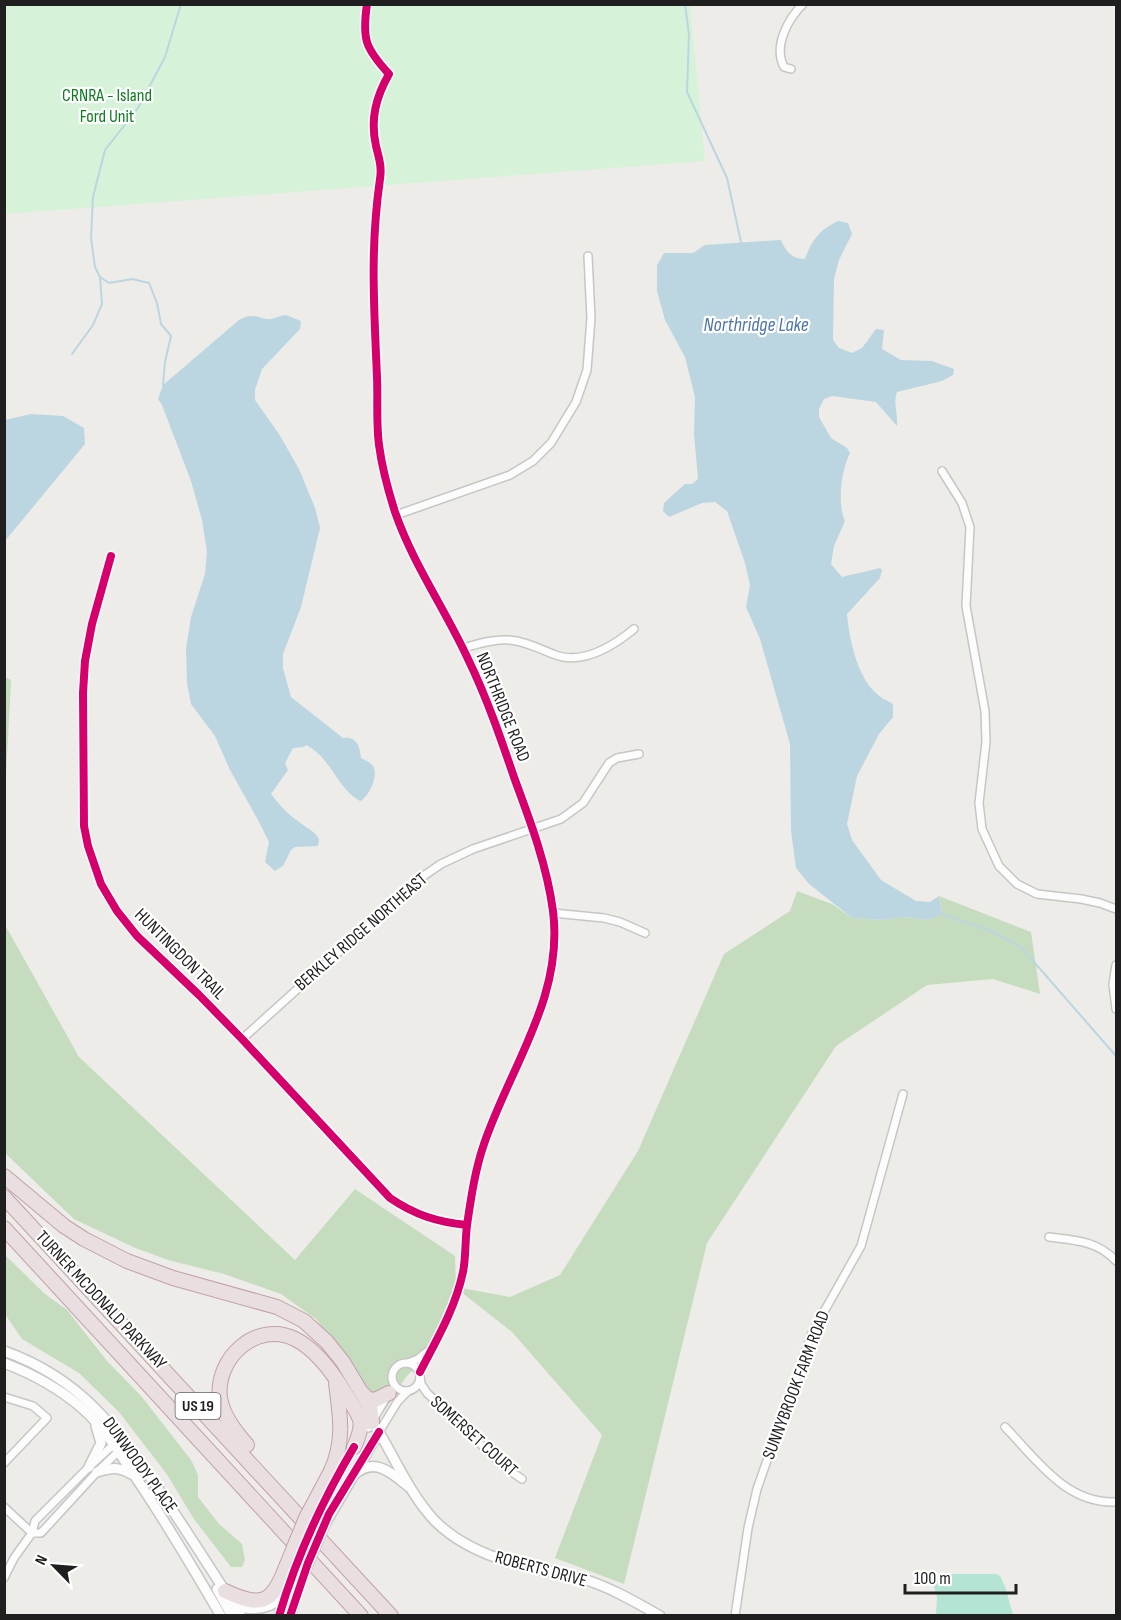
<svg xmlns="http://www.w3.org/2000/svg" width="1121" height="1620" font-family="'Sofia Sans Condensed',sans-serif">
  <rect width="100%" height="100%" fill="#edece8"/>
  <g fill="#c5dcbe">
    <polygon points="5,677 11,680 5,796 4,677"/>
    <polygon points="797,891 832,904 852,918 881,920 906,917 928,920 942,914 939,896 1031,932 1040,994 993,979 927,985 836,1046 707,1243 624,1584 555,1558 602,1435 512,1332 456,1288 434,1341 424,1358 406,1377 385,1410 316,1319 281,1294 224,1274 168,1260 133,1247 74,1219 5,1153 4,923 79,1057 295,1260 355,1189 455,1256 456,1287 510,1297 560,1275 638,1151 724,954 790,911"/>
    <polygon points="5,1255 45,1294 67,1310 107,1361 142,1397 191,1460 198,1475 198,1497 219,1524 242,1544 245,1560 242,1567 231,1567 194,1519 166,1473 119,1412 79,1373 22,1339 5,1314"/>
  </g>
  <polygon fill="#d6f3d9" points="5,5 690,5 705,161 5,214"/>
  <polygon fill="#b3e4d4" points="949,1574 996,1574 1000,1576 1005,1586 1013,1615 936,1615 937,1597 933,1583 937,1578"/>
  <g fill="#bbd6e0">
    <path d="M 838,221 L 848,223 L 852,234 L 839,260 L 834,279 L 833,340 L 839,348 L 852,353 L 862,348 L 876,329 L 884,330 L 882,349 L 901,360 L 932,361 L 954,369 L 953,375 L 942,381 L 897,392 C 893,404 898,414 897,426 L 876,402 L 832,396 L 824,399 L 819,409 L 819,417 L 831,438 L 847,448 L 850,453 C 841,471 837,503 845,521 L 834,546 L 831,564 L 842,577 L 880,568 L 882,570 L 880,578 L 847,614 C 849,638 857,677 877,694 C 881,698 888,701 893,704 L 893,717 L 879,734 L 857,776 L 847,824 L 852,840 L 881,880 L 916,901 L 930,902 L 939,896 L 942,914 L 928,920 L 906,917 L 881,920 L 852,918 L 809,884 L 796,868 L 791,831 L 790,744 L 760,639 L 746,607 L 750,585 L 745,563 L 727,511 L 715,502 L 702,503 L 669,517 L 663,511 L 664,503 L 685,484 L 692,484 L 698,479 L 694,434 L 695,397 L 685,357 L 665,320 L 657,291 L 657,265 L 664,253 L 693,253 L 705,245 L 781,240 C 786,252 792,259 805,259 C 812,240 819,230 838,221 Z"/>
    <path d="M 286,315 L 301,321 L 300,329 L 262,369 L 255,390 L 255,400 L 279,434 L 299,469 L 315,508 L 320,528 L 301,607 L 283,654 L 283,668 L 291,697 L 343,738 C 357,736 360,747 361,758 C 365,760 371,763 373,766 C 379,775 369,797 360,801 C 337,789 331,757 306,745 L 304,747 L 293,748 L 285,763 L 288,770 L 271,794 C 279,804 287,814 298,821 C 306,828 314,830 319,839 L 318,846 L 295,847 L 291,850 L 283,866 L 275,871 L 265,862 L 269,842 L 259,822 L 230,770 L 215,736 L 191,704 L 187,683 L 186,649 L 191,617 L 205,574 L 207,552 L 202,520 L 191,481 L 162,405 L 158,399 L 163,385 L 239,320 C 256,311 258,320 271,319 C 276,318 281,315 286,315 Z"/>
    <polygon points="31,414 63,416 84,428 85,444 5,541 5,420"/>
  </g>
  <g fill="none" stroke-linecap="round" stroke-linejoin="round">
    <g stroke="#bbd6e0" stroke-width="2">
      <polyline points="685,4 689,35 687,92 727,178 741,242"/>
      <polyline points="72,354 93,325 102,304 100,277"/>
      <polyline points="163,385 165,362 171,336 161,324 157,303 149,283 132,279 109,283 100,277 95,267 91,238 93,197 105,150 138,108 165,57 181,4"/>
      <polyline points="942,914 991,931 1021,947 1116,1056"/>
    </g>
    <g stroke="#c6c6c4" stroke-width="10">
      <g id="minor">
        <path d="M 367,4 C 362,39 365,48 389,74 C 376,97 370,119 376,146 C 379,158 382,167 380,179 C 370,248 374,307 377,377 C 378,399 376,423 379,445 C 382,468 388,490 395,512 C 413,564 445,609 468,659 C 487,698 501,739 515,780 C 531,823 547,866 553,911 C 564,997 510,1067 484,1144 C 475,1170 471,1198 467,1225 C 465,1241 466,1257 463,1272 C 455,1309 437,1339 420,1372"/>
        <path d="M 791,69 L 784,67 C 773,46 788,19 803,4"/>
        <polyline points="942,471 962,503 970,527 966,606 985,711 986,742 979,803 982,829 999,866 1017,884 1037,894 1081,899 1100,903 1116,909"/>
        <polyline points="396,515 510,475 533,461 551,443 576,402 587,370 591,318 588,256"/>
        <path d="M 111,556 L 92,624 L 85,661 L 83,693 L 84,826 L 88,846 L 101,884 L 117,911 L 137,936 L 199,995 L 242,1039 L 390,1198 C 415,1215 437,1222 467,1225"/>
        <path d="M 463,648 C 478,644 493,639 509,640 C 524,641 538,648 553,654 C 581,666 612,647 634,629"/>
        <polyline points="553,913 604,918 620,922 645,933"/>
        <polyline points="1116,965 1113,984 1116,1009"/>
        <polyline points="242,1039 422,877 441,864 473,849 561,819 583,803 609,763 617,758 639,754"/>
        <path d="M 1049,1237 C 1075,1240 1098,1241 1116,1261"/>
        <polyline points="408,1363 418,1359 428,1351"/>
        <circle cx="406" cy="1377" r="14"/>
        <polyline points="420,1376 421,1384 427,1393 506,1468 522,1479"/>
        <polyline points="4,1397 33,1406 47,1418 4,1463"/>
        <polyline points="373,1420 387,1396"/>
        <path d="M 1005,1427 C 1037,1460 1066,1504 1116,1502"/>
        <polyline points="379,1432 398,1401 408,1391"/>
        <polyline points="4,1507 32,1533"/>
        <polyline points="32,1533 41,1533 97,1472 120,1450"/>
        <polyline points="4,1578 14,1558 32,1533 35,1521 89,1467 122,1437"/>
        <polyline points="735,1616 748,1528 757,1489 812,1333 861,1246 903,1094"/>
      </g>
    </g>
    <g stroke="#c6c6c4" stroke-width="12">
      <g id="tertiary">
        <path d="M 4,1351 C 82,1379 116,1428 161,1493 C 188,1533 214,1574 241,1616"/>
        <path d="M 4,1363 C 33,1374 60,1389 83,1409 C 104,1428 119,1452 134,1475 C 165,1520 193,1568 221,1616"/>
        <path d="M 368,1427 L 372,1422 L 379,1432 C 396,1461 412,1497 435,1521 C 460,1546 494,1559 528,1567 C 544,1571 561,1572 577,1577 C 606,1585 634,1601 660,1616"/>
        <polyline points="89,1467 101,1443 96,1426"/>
        <path d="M 97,1472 C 111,1468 118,1466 131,1474"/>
        <path d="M 354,1475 C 374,1456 392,1473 409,1487"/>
        <polyline points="336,1477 356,1443"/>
        <polyline points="325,1524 379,1432"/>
        <polyline points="217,1589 232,1616"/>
        <path d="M 233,1604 C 252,1613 269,1609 285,1596"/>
        <polyline points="279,1616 292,1574"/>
        <polyline points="290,1616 300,1583"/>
      </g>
    </g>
    <g stroke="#c2a0a7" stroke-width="16">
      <g id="motorway">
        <polyline points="4,1176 64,1226 84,1239 127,1261 173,1278 277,1307 304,1321 327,1342 343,1362 370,1407 372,1422 362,1422"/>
        <polyline points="4,1197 391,1616"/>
        <polyline points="4,1228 361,1616"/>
        <polyline points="362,1393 368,1399 375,1400 389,1393"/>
        <path d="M 247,1445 C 235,1431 223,1416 220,1398 C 215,1358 257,1320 295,1339 C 317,1350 333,1373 345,1393 C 359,1417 367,1419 354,1447"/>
        <path d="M 331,1471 C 345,1440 340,1416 336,1383"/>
        <path d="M 225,1591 C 261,1608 272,1604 286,1567"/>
      </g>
    </g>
    <use href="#minor" stroke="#fcfcfc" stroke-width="7"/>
    <use href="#tertiary" stroke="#fcfcfc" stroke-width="9"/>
    <use href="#motorway" stroke="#eadfe0" stroke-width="14"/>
    <g stroke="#c6c6c4" stroke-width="12" stroke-linecap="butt">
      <g id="tertiary-bridge">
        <polyline points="292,1574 312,1524 336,1477"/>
        <polyline points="300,1583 325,1524"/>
      </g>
    </g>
    <g stroke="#c2a0a7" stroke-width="16" stroke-linecap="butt">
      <polyline id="motorway-bridge" points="286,1567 306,1518 331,1471"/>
    </g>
    <use href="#tertiary-bridge" stroke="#fcfcfc" stroke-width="9"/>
    <use href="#motorway-bridge" stroke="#eadfe0" stroke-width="14"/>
    <g stroke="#fff" stroke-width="11">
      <g id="cycleway">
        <path d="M 367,4 C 362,39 365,48 389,74 C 376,97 370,119 376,146 C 379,158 382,167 380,179 C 370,248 374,307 377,377 C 378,399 376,423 379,445 C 382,468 388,490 395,512 C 413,564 445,609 468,659 C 487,698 501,739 515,780 C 531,823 547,866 553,911 C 564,997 510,1067 484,1144 C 475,1170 471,1198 467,1225 C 465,1241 466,1257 463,1272 C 455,1309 437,1339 420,1372"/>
        <path d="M 111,556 L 92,624 L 85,661 L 83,693 L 84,826 L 88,846 L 101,884 L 117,911 L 137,936 L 199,995 L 242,1039 L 390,1198 C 415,1215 437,1222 467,1225"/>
        <path d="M 279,1616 C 297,1555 322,1501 354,1447"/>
        <polyline points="290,1616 308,1563 329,1514 379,1432"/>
      </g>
    </g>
    <use href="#cycleway" stroke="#d6006c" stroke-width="8"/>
  </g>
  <g text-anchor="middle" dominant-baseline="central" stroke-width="4.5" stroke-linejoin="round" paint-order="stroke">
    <rect fill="#fff" stroke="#626262" stroke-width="1.5" x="175.5" y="1393" width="45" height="26" rx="4.5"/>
    <g font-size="16" font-weight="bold" fill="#1f1f1f">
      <text x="198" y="1406">US 19</text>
    </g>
    <g font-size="18" fill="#0d7d20" stroke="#fff">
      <text x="107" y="95">CRNRA - Island<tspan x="107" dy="21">Ford Unit</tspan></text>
    </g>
    <g font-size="18" fill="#1f1f1f" stroke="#fff">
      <text transform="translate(503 707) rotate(68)">NORTHRIDGE ROAD</text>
      <text transform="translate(361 932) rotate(-41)">BERKLEY RIDGE NORTHEAST</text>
      <text transform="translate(180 954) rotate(45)">HUNTINGDON TRAIL</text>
      <text transform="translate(101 1300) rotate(47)">TURNER MCDONALD PARKWAY</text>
      <text transform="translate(796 1385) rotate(-69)">SUNNYBROOK FARM ROAD</text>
      <text transform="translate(474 1436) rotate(42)">SOMERSET COURT</text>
      <text transform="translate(140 1465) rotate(54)">DUNWOODY PLACE</text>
      <text transform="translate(541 1569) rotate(15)">ROBERTS DRIVE</text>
    </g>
    <g font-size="20" font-style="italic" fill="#4c75ae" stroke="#fff">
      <text x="756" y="325">Northridge Lake</text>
    </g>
  </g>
  <rect width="1121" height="1620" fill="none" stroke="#1f1f1f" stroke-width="12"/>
  <g transform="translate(54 1566) rotate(295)" stroke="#ffffff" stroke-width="4.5" paint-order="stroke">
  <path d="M0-4.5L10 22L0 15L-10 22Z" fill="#1f1f1f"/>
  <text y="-9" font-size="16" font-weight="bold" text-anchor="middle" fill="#1f1f1f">N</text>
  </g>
  <path d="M905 1584v9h111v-9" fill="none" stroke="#1f1f1f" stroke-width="3"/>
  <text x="914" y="1584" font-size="18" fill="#1f1f1f" stroke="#ffffff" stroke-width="4.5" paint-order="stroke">100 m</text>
</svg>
